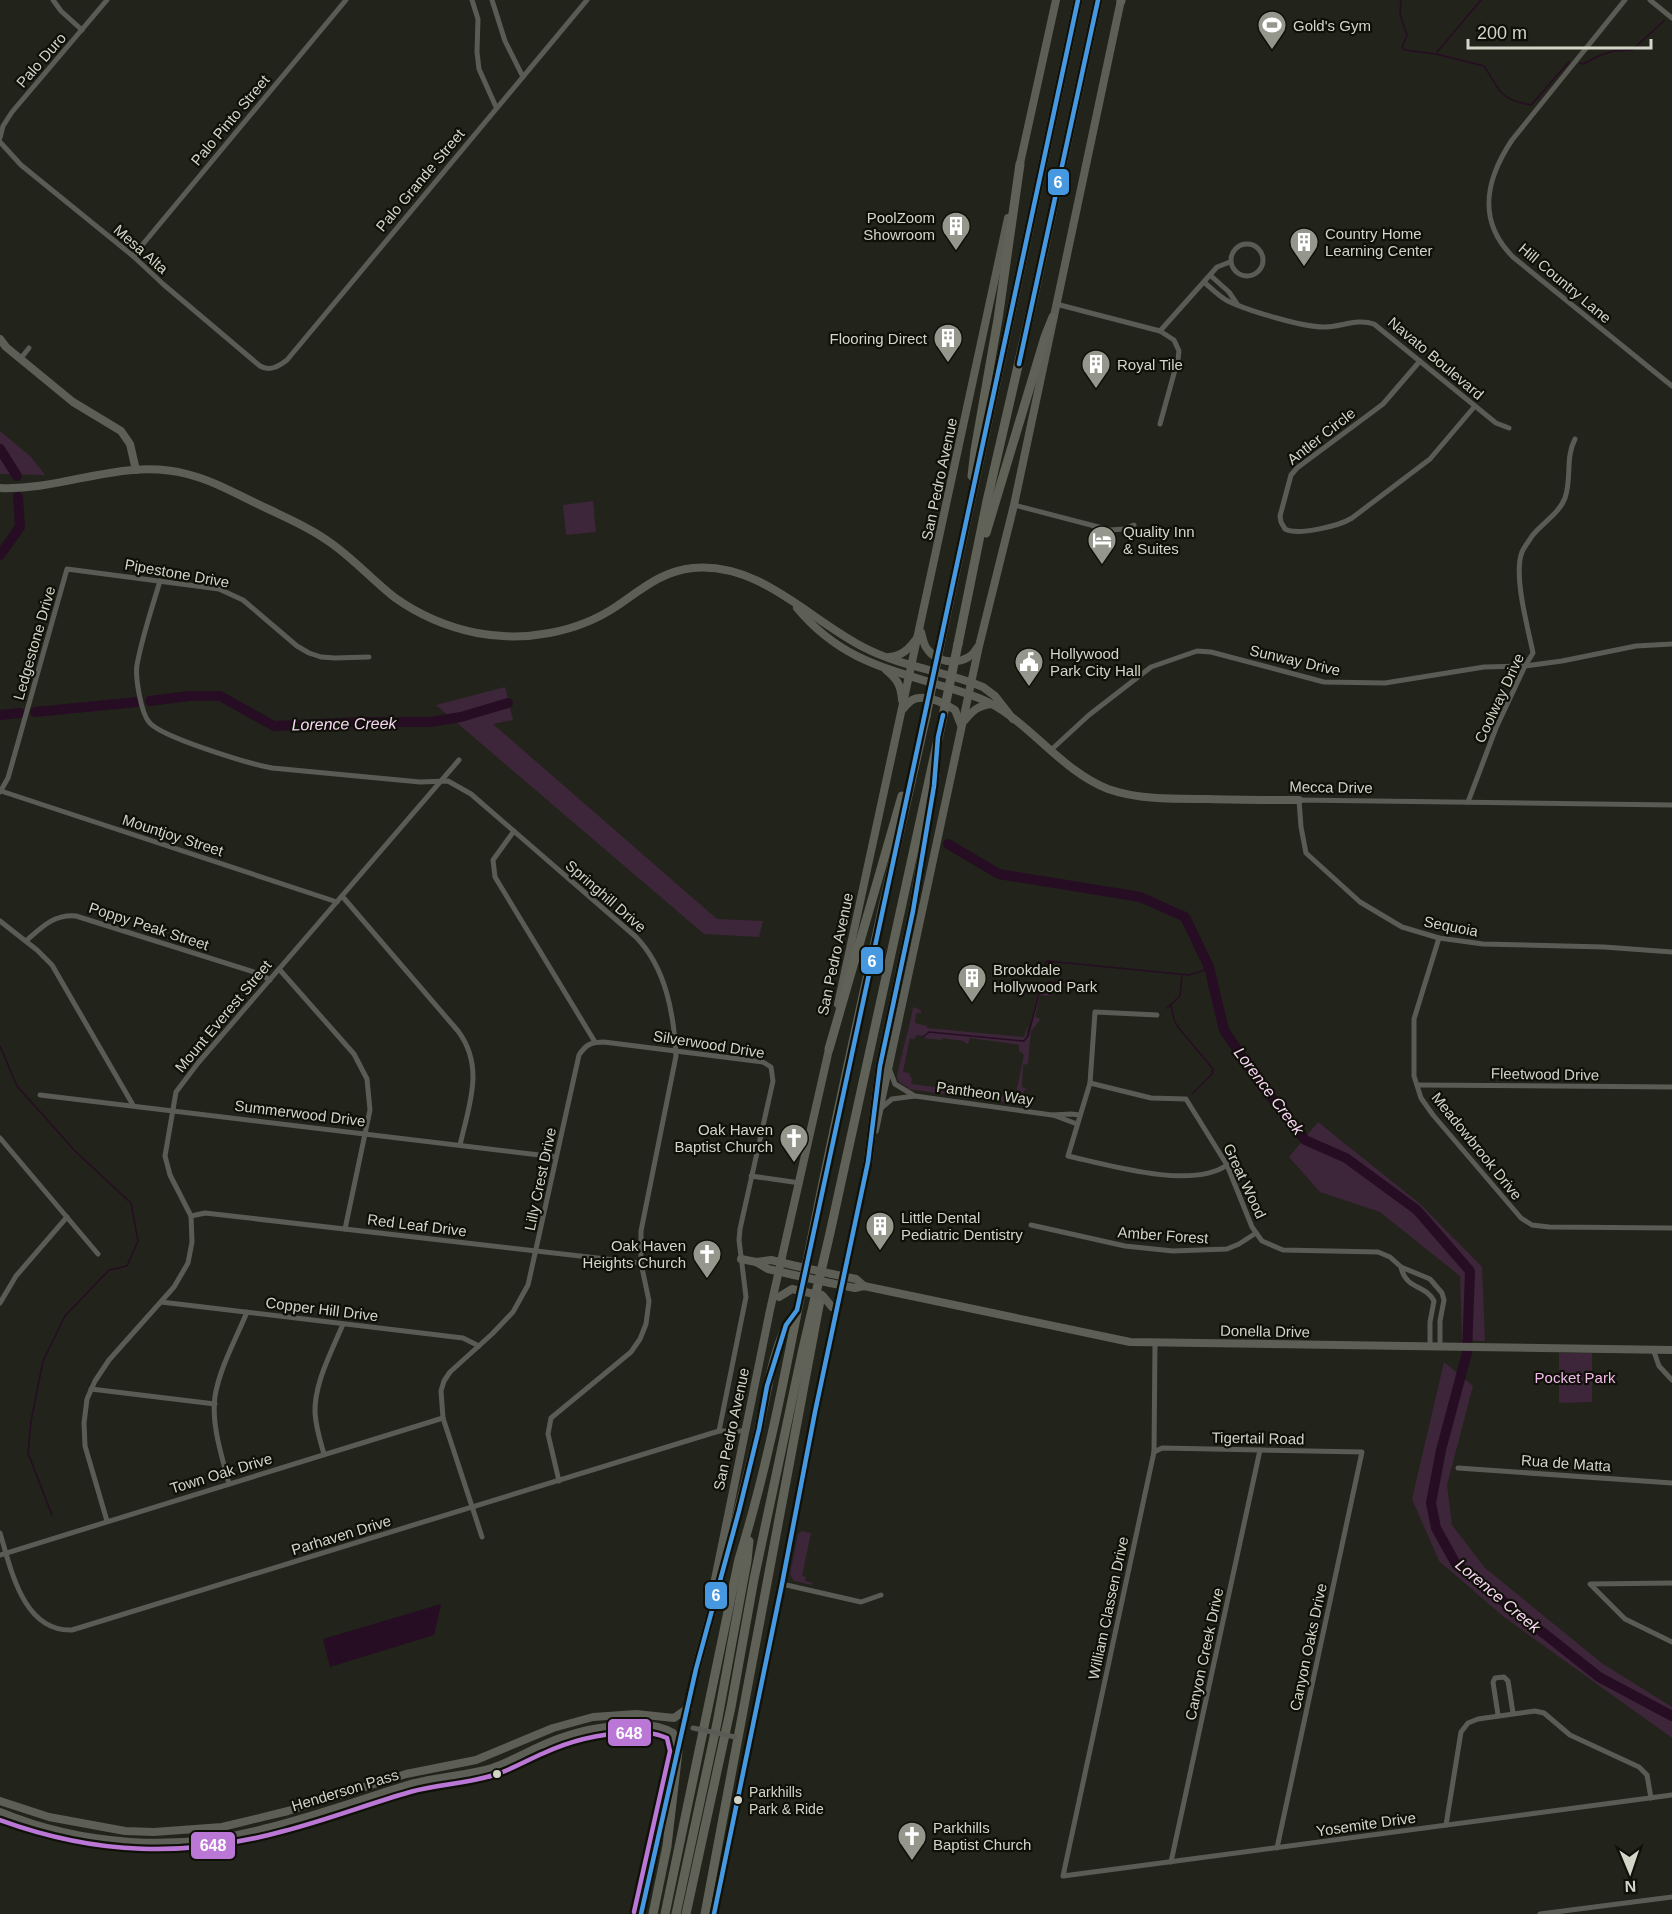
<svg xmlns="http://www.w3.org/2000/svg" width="1672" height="1914" font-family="Arial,sans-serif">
  <rect width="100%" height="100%" fill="#22231a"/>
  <g fill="#3e263a">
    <polygon points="0,431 31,457 45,475 0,474"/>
    <polygon points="593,501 596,532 566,535 563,505"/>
    <polygon points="505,687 513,720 493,724 717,919 763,921 759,937 704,934 436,705"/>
    <path d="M 1050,982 L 1075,984 L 1075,986 L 1050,985 L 1049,996 L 1040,995 L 1035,1017 L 1041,1019 L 1031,1031 L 1028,1064 L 1023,1065 L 1022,1087 L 1027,1089 L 1023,1091 L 1026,1099 L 1030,1097 L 1030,1104 L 1028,1105 L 966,1097 L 963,1094 L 963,1089 L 967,1086 L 969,1086 L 969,1091 L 1008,1097 L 1010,1092 L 1016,1093 L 1024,1055 L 1019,1051 L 1019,1045 L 970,1038 L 968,1044 L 965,1043 L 964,1041 L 942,1038 L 942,1040 L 923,1038 L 926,1035 L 923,1036 L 917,1035 L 914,1039 L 910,1038 L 903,1072 L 909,1073 L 912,1079 L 911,1084 L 950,1089 L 951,1084 L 955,1087 L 955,1090 L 951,1095 L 908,1089 L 908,1087 C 903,1085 899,1083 897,1078 C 896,1074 912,1018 913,1007 L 921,1010 L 921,1013 L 916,1013 L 915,1023 L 927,1026 L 927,1028 L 1024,1037 L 1028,1025 L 1026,1038 L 1022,1041 L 1024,1041 L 1028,1037 L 1039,994 Z"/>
    <polygon points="1318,1122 1420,1204 1482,1267 1485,1341 1462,1340 1460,1276 1380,1212 1320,1192 1289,1157"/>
    <polygon points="1559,1353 1592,1353 1592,1402 1559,1403"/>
    <polygon points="1444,1362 1473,1386 1447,1485 1452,1525 1485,1568 1603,1664 1672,1707 1672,1738 1504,1617 1439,1561 1412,1499"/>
    <polygon points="802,1531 811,1533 802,1576 806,1577 805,1581 813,1583 812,1585 794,1581 790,1574 798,1534"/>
  </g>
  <polygon fill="#260d23" points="441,1604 434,1635 330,1667 323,1639"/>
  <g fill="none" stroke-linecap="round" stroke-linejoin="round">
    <g stroke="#260d23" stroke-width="1.5">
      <path d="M 1401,0 L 1400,14 L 1407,35 L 1402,47 L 1405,50 L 1436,54 L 1484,66 C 1501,91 1498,99 1531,105 L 1569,62"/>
      <polyline points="1437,52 1481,0"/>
      <polyline points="1580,63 1583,64 1601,55 1613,51 1632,50 1664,21"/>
      <polyline points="1026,970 1041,970 1047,961 1189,975 1205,970 1209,967"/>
      <polyline points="1047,985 1049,994"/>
      <polyline points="1171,1005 1174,1020 1178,1027 1213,1069 1212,1074 1192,1094"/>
      <polyline points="1167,1008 1180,996 1182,976"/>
      <polyline points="923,1037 929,1032 1024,1041 1028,1036 1039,994 1048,982 1076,983"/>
      <polyline points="0,1046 17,1086 75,1151 131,1203 138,1241 127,1266 109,1270 65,1316 43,1361 31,1421 28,1453 52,1515"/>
    </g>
    <g stroke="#260d23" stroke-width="10">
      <polyline points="0,449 17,476"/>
      <polyline points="0,555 20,527 18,497"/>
      <polyline points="150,701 189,696 220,696 274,726 361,722 430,722 461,717 508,703"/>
      <polyline points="35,712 137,702"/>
      <polyline points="0,715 20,713"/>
      <polyline points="948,844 999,874 1140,897 1185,917 1209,967 1224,1030 1260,1083 1305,1140 1346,1158 1417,1210 1470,1271 1467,1353 1441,1450 1431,1503 1436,1528 1456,1564 1599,1677 1672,1716"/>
    </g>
    <g stroke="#5b5b55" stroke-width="5">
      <polyline points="53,0 61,11 82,30"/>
      <polyline points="472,0 478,19 477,52 479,69 496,107"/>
      <polyline points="492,0 505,41 523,77"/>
      <path d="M 1625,0 L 1512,140 C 1486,179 1476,220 1513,257 L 1672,386"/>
      <polyline points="1650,0 1672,18"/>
      <polyline points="0,138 3,126 12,112 107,0"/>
      <path d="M 0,142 L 21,165 L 133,256 L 163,284 L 260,366 C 270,372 279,366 287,360 L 587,0"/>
      <circle cx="1247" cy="260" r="16"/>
      <polyline points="133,256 346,0"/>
      <polyline points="1210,275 1229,292 1237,304"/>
      <path d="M 1204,282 C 1211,288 1218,295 1226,300 C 1245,310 1302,327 1324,327 C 1341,327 1357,318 1374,324 L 1496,423 L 1509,428"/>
      <polyline points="1056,304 1160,331 1174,340 1179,351 1178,359 1160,424"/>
      <polyline points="1160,331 1217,267 1230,262"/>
      <polyline points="21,358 29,348"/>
      <path d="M 1420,361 L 1383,404 L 1297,468 L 1291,475 L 1280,516 L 1281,522 L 1285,529 C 1298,536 1339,526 1352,518 L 1430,459 L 1475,406"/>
      <polyline points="1014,505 1110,530 1124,529 1134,525"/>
      <path d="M 160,581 C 152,608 142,637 137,665 C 135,677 141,713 149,722 C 160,737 250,764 272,768 L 420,782 L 448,781 L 471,794 L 636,937 C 666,968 674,1014 676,1056 L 641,1231 L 641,1263 L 649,1301 L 646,1324 L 640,1339 L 631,1352 L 551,1418 L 548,1434 L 559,1481"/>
      <polyline points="1051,750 1089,715 1151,667 1197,651 1211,652 1324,682 1385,683 1484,667 1525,666 1562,661 1636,646 1672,644"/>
      <polyline points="1,791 337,902"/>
      <polyline points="0,792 8,778 67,569 219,589 243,600 297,646 309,653 321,657 335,658 369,657"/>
      <path d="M 1468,802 L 1496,728 L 1525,666 L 1533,653 C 1528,628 1513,575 1522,552 C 1524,547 1529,541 1532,536 C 1542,523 1559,514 1565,498 C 1572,478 1565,458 1575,439"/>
      <polyline points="1672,805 1299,800 1301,827 1306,853 1360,902 1402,927 1439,938 1483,944 1604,947 1672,952"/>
      <polyline points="514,831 493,860 495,877 595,1042"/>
      <path d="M 342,896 L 458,1031 C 485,1067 469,1105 460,1145"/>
      <polyline points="0,921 37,950 52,965 133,1105"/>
      <polyline points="1439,938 1414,1019 1414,1076 1421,1098 1433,1115 1521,1218 1532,1225 1549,1227 1672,1228"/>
      <path d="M 26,941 C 42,927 54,914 76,916 L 260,974 L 270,980"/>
      <polyline points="279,969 354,1054 367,1079 370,1110 345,1229"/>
      <path d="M 1157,1015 L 1095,1012 L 1090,1083 L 1068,1156 C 1108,1165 1192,1190 1227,1165"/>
      <polyline points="889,1068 895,1084 913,1095"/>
      <polyline points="1090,1083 1151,1098 1186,1099 1227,1165 1252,1227 1262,1241 1283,1250 1378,1252 1390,1257 1401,1267 1430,1279 1442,1293 1444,1300 1440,1321 1440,1346"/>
      <polyline points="1417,1085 1672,1087"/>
      <polyline points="40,1095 556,1157"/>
      <polyline points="880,1109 892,1099 915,1096 1052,1115 1071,1114 1080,1115"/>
      <polyline points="1053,1115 1077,1124"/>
      <polyline points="0,1138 98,1254"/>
      <polyline points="751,1176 800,1183"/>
      <polyline points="191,1216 205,1213 641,1263"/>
      <polyline points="1031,1225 1125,1246 1173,1251 1227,1249 1239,1244 1256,1233"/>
      <path d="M 1401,1267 C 1406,1290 1425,1284 1434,1301 L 1430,1322 L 1430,1346"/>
      <polyline points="161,1302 463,1338 479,1346"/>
      <polyline points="0,1303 16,1276 67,1217"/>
      <polyline points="1155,1343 1154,1452 1063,1876 1672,1795"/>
      <polyline points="1653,1349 1659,1366 1672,1380"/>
      <polyline points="91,1389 215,1404"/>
      <polyline points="1154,1452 1162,1448 1362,1452 1277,1848"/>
      <path d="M 324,1454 C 320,1441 316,1427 315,1413 C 314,1383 332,1351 343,1324"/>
      <polyline points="1458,1468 1672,1483"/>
      <path d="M 229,1484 C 222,1456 211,1425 215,1396 C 220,1367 236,1339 247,1312"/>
      <polyline points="107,1521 85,1446 84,1423 87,1399 95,1381 109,1360 174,1287 188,1263 192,1242 191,1216 170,1175 165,1156 176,1092 198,1063 459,760"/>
      <path d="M 0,1533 C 11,1569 23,1632 72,1630 L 719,1431 L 744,1431"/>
      <path d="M 482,1537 L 443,1418 L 441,1391 L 444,1381 L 450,1372 L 492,1334 L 513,1312 L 528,1285 L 579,1055 C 586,1044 592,1042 604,1042 L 763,1062 L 771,1067 L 773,1081 L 740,1229 L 739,1240 L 746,1297 L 719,1431"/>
      <polyline points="0,1555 443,1418"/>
      <polyline points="1672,1583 1590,1584 1625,1619 1672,1642"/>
      <polyline points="782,1584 861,1602 881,1595"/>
      <polyline points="1498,1715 1493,1682 1495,1678 1504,1677 1508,1681 1513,1713"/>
      <polyline points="1446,1825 1461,1732 1468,1723 1478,1719 1535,1711 1544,1713 1570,1735 1639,1767 1647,1775 1651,1798"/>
      <polyline points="1171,1862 1260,1450"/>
      <polyline points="1540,1914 1672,1897"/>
    </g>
    <g stroke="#5d5e56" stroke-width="8">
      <polyline points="1019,168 1056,0"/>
      <polyline points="0,339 6,347 73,402 121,431 130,444 136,470"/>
      <path d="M 0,488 C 63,491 123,457 187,474 C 215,481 240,496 266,508 C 287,518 309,527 328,541 C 352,557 371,579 394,597 C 419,615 447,627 477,633 C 524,642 577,633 617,606 C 642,589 662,571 693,568 C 761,562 809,620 865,648 C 902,667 945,671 983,687 L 995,696 L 1013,719"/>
      <path d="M 797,608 C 838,657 880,667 939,685 C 956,690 974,695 990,703 C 1033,726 1062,771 1108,789 C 1139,800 1175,799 1208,799 C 1238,800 1268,800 1299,800"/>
      <path d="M 921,632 C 923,638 923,645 928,650 C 940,666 968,665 977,648"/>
      <path d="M 889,657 C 902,656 909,649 917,638"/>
      <path d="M 886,670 C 897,679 901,685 902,700"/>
      <path d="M 903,709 C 907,704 912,698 919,698 C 930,696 946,704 955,710 L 961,725"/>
      <path d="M 965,720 C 973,710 978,706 991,704"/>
      <polyline points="838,1004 1008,218"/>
      <polyline points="875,1130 979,646 1014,505 1121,0"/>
      <polyline points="741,1259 756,1262 771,1260 796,1266"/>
      <polyline points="756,1262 768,1269 794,1275"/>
      <polyline points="832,1274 856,1279 864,1286"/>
      <polyline points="830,1283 855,1288 864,1286 1130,1342 1672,1350"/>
      <polyline points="711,1599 770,1310 830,1045"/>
      <polyline points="677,1755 697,1664"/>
      <polyline points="0,1801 49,1817 125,1831 154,1832 222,1827 288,1811 406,1774 476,1760 553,1728 593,1717 636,1714 674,1718 688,1708"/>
      <path d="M 0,1812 C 82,1846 178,1852 263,1829 C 312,1817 359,1800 407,1785 C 435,1777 464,1776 492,1768 C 512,1761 530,1750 550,1742 C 576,1731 601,1726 629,1725 C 644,1724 660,1725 673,1733 L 678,1749"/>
      <polyline points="641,1914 671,1784"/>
      <polyline points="714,1914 782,1584 815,1412 869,1156"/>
    </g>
    <g stroke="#616257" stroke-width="9">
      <polyline points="1121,1 1121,0"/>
      <polyline points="972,476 975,450 998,319 1020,164"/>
      <polyline points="986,533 1045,337 1053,317"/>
      <polyline points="941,640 1078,0"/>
      <polyline points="958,644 987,501 1034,296 1098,0"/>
      <polyline points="829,1049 902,796"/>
      <polyline points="868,1162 880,1066 913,911 935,775"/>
      <path d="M 696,1669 C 717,1593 737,1517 756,1441 C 766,1403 771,1346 794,1314"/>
      <polyline points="653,1914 667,1846 678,1751"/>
      <path d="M 665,1914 L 739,1559 C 773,1450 792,1335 815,1222 C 849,1053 888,884 926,716"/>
      <polyline points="676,1914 717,1723 747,1561 749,1541"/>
      <polyline points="686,1914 731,1707 754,1579 802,1353 830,1233 942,721"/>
      <polyline points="705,1914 821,1295"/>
    </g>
    <polyline stroke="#5b5b55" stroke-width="5" points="693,1728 735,1737"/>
    <g stroke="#5d5e56" stroke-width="8">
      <polyline points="796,1266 832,1274"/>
      <polyline points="794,1275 830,1283"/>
      <polyline points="779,1297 792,1289 823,1296 832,1307"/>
    </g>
    <g stroke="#616257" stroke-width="9">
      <polyline points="926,716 941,640"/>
      <polyline points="942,721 958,644"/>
    </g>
    <g stroke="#0f1008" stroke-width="9">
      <g id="bus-1">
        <polyline points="1019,364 1098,0"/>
        <polyline points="641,1914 696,1669 739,1511 759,1429 767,1386 786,1325 797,1310 1078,0"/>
        <polyline points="714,1914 782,1584 815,1412 868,1162 880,1066 913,911 934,786 938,737 943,715"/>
      </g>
    </g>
    <g stroke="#0f1008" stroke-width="9">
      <path id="bus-2" d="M 0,1820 C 96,1855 186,1858 284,1831 C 327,1820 368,1804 410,1792 C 437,1784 467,1784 494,1775 C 511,1770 527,1760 544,1753 C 570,1741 598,1734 627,1733 C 641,1732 654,1732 667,1738 L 670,1751 L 634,1912"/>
    </g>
    <use href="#bus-1" stroke="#4699e1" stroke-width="4.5"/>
    <use href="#bus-2" stroke="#ba77d6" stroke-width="4.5"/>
  </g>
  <defs>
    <g id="stadium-pin" transform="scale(1.5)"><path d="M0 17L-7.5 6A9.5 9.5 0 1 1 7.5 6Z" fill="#95978c" stroke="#0f1008"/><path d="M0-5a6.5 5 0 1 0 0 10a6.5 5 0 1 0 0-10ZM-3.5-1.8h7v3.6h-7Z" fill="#fff"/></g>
    <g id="building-pin" transform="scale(1.5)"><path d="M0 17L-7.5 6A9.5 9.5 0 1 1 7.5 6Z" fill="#95978c" stroke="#0f1008"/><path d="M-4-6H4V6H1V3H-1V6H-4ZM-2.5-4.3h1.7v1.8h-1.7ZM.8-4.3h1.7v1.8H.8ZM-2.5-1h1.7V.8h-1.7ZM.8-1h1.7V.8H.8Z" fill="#fff"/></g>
    <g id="hotel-pin" transform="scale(1.5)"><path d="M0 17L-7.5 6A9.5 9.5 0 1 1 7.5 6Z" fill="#95978c" stroke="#0f1008"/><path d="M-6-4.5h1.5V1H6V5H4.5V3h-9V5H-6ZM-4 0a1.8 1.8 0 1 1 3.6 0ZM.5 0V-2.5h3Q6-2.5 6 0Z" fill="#fff"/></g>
    <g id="civic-pin" transform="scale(1.5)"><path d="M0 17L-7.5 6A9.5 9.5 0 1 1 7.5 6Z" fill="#95978c" stroke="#0f1008"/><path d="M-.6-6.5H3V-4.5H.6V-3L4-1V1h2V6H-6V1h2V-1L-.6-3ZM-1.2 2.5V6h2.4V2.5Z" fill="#fff"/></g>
    <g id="church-pin" transform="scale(1.5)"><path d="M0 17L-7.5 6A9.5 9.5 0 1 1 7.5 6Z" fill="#95978c" stroke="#0f1008"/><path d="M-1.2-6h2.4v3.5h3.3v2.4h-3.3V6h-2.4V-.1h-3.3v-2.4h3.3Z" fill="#fff"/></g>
  </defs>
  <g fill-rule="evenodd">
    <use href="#stadium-pin" x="1272" y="25"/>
    <use href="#building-pin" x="956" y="226"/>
    <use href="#building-pin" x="1304" y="242"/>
    <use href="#building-pin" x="948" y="338"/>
    <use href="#building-pin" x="1096" y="364"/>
    <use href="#hotel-pin" x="1102" y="540"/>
    <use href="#civic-pin" x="1029" y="662"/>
    <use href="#building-pin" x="972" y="978"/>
    <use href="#church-pin" x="794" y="1138"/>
    <use href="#building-pin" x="880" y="1226"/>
    <use href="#church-pin" x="707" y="1254"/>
    <use href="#church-pin" x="912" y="1836"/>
  </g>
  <g fill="#d3d5c9" stroke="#0f1008" stroke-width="2">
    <circle cx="497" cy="1774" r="5"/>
    <circle cx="738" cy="1800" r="5"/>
  </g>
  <g text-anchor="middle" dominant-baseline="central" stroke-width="4.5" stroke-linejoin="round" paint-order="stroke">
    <g font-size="14" fill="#d3d5c9" stroke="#0f1008" text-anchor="start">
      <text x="749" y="1792">Parkhills<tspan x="749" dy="17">Park &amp; Ride</tspan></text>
    </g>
    <g font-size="15" fill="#d3d5c9" stroke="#0f1008" text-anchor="start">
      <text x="1293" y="25">Gold's Gym</text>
      <text x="935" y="217" text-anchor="end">PoolZoom<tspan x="935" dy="17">Showroom</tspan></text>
      <text x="1325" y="233">Country Home<tspan x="1325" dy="17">Learning Center</tspan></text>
      <text x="927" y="338" text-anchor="end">Flooring Direct</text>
      <text x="1117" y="364">Royal Tile</text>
      <text x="1123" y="531">Quality Inn<tspan x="1123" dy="17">&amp; Suites</tspan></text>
      <text x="1050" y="653">Hollywood<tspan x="1050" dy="17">Park City Hall</tspan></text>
      <text x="993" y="969">Brookdale<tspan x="993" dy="17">Hollywood Park</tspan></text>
      <text x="773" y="1129" text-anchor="end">Oak Haven<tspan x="773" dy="17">Baptist Church</tspan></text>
      <text x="901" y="1217">Little Dental<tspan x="901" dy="17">Pediatric Dentistry</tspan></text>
      <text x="686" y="1245" text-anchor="end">Oak Haven<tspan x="686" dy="17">Heights Church</tspan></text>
      <text x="933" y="1827">Parkhills<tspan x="933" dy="17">Baptist Church</tspan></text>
    </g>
    <g font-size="15" fill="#d3d5c9" stroke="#0f1008">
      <text transform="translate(41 60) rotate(-49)">Palo Duro</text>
      <text transform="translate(230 120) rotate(-50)">Palo Pinto Street</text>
      <text transform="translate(420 180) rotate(-50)">Palo Grande Street</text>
      <text transform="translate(141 249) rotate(41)">Mesa Alta</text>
      <text transform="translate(1565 283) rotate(40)">Hill Country Lane</text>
      <text transform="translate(1436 358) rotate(40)">Navato Boulevard</text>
      <text transform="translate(1321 436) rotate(-38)">Antler Circle</text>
      <text transform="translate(939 479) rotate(-78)">San Pedro Avenue</text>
      <text transform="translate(177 573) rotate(10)">Pipestone Drive</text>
      <text transform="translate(34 643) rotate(-74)">Ledgestone Drive</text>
      <text transform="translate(1295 660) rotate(13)">Sunway Drive</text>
      <text transform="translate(1499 698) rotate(-65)">Coolway Drive</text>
      <text transform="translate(1331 787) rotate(1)">Mecca Drive</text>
      <text transform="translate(173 835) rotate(18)">Mountjoy Street</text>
      <text transform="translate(606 896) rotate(41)">Springhill Drive</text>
      <text transform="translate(149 926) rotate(18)">Poppy Peak Street</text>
      <text transform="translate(1451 926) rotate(11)">Sequoia</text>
      <text transform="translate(835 954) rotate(-78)">San Pedro Avenue</text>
      <text transform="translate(223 1016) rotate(-50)">Mount Everest Street</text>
      <text transform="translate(709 1044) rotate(9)">Silverwood Drive</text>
      <text transform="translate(1545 1074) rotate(1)">Fleetwood Drive</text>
      <text transform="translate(985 1093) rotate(8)">Pantheon Way</text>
      <text transform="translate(300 1113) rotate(7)">Summerwood Drive</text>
      <text transform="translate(1477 1146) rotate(51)">Meadowbrook Drive</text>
      <text transform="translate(540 1179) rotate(-78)">Lilly Crest Drive</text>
      <text transform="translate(1245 1181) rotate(65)">Great Wood</text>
      <text transform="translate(417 1225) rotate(7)">Red Leaf Drive</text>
      <text transform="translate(1163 1235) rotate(4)">Amber Forest</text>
      <text transform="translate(322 1309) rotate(7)">Copper Hill Drive</text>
      <text transform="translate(1265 1331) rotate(1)">Donella Drive</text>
      <text transform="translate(731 1429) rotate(-78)">San Pedro Avenue</text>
      <text transform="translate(1258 1438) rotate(1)">Tigertail Road</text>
      <text transform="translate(1566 1463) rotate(4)">Rua de Matta</text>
      <text transform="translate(221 1473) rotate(-17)">Town Oak Drive</text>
      <text transform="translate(341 1535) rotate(-17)">Parhaven Drive</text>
      <text transform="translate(1108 1608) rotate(-78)">William Classen Drive</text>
      <text transform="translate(1308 1647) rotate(-78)">Canyon Oaks Drive</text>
      <text transform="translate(1204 1654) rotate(-78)">Canyon Creek Drive</text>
      <text transform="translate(345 1790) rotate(-17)">Henderson Pass</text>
      <text transform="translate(1366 1824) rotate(-8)">Yosemite Drive</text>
    </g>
    <g font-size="15" fill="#f3baec" stroke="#0f1008">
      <text x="1575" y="1377">Pocket Park</text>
    </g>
    <g font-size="16" font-style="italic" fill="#f9d6f4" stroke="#0f1008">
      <text transform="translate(344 724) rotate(-1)">Lorence Creek</text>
      <text transform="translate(1269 1091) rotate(53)">Lorence Creek</text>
      <text transform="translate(1498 1596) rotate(40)">Lorence Creek</text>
    </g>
  </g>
  <g stroke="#0f1008" stroke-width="2">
    <rect x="1047" y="168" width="23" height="28" rx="6" fill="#4699e1"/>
    <rect x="860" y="946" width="24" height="29" rx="6" fill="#4699e1"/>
    <rect x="704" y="1581" width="24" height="29" rx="6" fill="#4699e1"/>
    <rect x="607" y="1718" width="45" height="29" rx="6" fill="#ba77d6"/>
    <rect x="190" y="1831" width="46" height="29" rx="6" fill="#ba77d6"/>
  </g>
  <g font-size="16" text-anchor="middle" font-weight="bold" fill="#fff">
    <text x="1058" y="188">6</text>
    <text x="872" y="967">6</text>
    <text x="716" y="1601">6</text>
    <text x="629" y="1739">648</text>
    <text x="213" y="1851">648</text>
  </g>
  <g transform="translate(1630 1872) rotate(178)" stroke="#0f1008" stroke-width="4.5" paint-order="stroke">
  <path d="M0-4.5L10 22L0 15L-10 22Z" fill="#d3d5c9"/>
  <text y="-9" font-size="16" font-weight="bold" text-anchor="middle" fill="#d3d5c9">N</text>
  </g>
  <path d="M1468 39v9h183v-9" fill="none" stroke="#d3d5c9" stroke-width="3"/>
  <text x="1477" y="39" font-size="18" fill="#d3d5c9" stroke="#0f1008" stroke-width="4.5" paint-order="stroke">200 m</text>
</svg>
